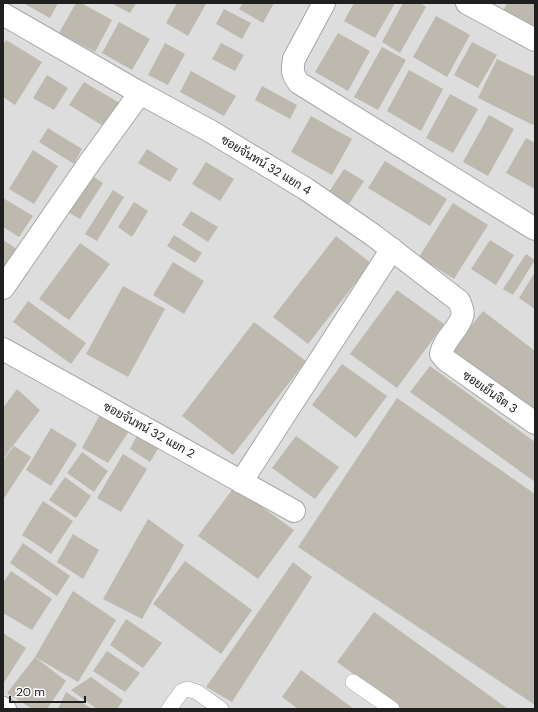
<svg xmlns="http://www.w3.org/2000/svg" width="538" height="712" font-family="'DM Sans',Sarabun,sans-serif">
  <rect width="100%" height="100%" fill="#f0efe6"/>
  <rect fill="#dedddd" x="3" y="3" width="532" height="706"/>
  <g fill="#bdb9af">
    <polygon points="23,3 58,3 50,18"/>
    <polygon points="76,3 81,3 112,20 95,52 59,33"/>
    <polygon points="111,3 136,3 130,13"/>
    <polygon points="177,3 206,4 188,36 166,23"/>
    <polygon points="243,3 274,3 263,23 239,9"/>
    <polygon points="354,3 395,3 375,38 344,21"/>
    <polygon points="403,3 420,3 426,7 400,53 382,42"/>
    <polygon points="507,3 532,3 535,4 535,34 501,15"/>
    <polygon points="224,9 251,23 242,39 216,24"/>
    <polygon points="436,16 470,35 447,77 413,57"/>
    <polygon points="119,22 150,39 132,70 102,53"/>
    <polygon points="338,33 370,51 348,91 315,72"/>
    <polygon points="6,40 42,62 15,105 3,97 3,45"/>
    <polygon points="472,42 497,55 478,88 454,75"/>
    <polygon points="165,43 185,54 168,85 148,75"/>
    <polygon points="221,43 244,55 235,71 212,59"/>
    <polygon points="382,47 406,60 378,110 354,97"/>
    <polygon points="497,59 535,77 535,121 533,125 478,98"/>
    <polygon points="409,70 443,89 421,131 387,111"/>
    <polygon points="191,71 236,96 224,116 180,92"/>
    <polygon points="47,75 68,88 54,110 33,98"/>
    <polygon points="84,82 123,105 108,129 69,105"/>
    <polygon points="262,86 297,105 290,119 255,100"/>
    <polygon points="450,94 478,109 453,153 426,138"/>
    <polygon points="489,115 514,129 488,176 463,162"/>
    <polygon points="311,116 352,139 332,175 291,152"/>
    <polygon points="48,128 82,149 74,164 39,142"/>
    <polygon points="526,138 535,143 535,189 506,173"/>
    <polygon points="147,149 178,169 170,182 138,163"/>
    <polygon points="33,150 58,166 34,204 9,189"/>
    <polygon points="385,161 447,199 430,226 368,188"/>
    <polygon points="206,162 234,179 220,201 192,184"/>
    <polygon points="344,169 364,181 349,204 329,192"/>
    <polygon points="89,174 103,183 80,219 66,211"/>
    <polygon points="113,190 124,197 97,241 85,234"/>
    <polygon points="3,198 33,216 19,237 3,227"/>
    <polygon points="134,202 148,211 132,237 118,227"/>
    <polygon points="453,203 488,225 454,279 419,257"/>
    <polygon points="191,211 218,227 208,242 182,225"/>
    <polygon points="174,235 202,253 195,263 167,246"/>
    <polygon points="336,236 371,263 308,344 273,317"/>
    <polygon points="3,240 17,249 3,271"/>
    <polygon points="490,240 514,255 496,285 471,269"/>
    <polygon points="80,243 110,264 69,320 39,299"/>
    <polygon points="526,254 535,260 513,295 503,289"/>
    <polygon points="173,262 204,281 184,314 153,295"/>
    <polygon points="535,272 535,309 519,298"/>
    <polygon points="123,286 165,309 128,377 86,354"/>
    <polygon points="397,290 444,324 397,388 350,354"/>
    <polygon points="28,301 86,343 71,364 13,322"/>
    <polygon points="483,311 535,351 535,414 452,350"/>
    <polygon points="254,322 306,361 233,455 182,416"/>
    <polygon points="342,364 387,396 356,438 312,405"/>
    <polygon points="430,366 535,442 535,482 410,392"/>
    <polygon points="17,389 40,410 3,459 3,408"/>
    <polygon points="397,398 535,494 535,705 298,547"/>
    <polygon points="103,409 135,422 108,463 82,448"/>
    <polygon points="142,426 164,439 150,462 130,449"/>
    <polygon points="51,428 77,444 51,486 26,470"/>
    <polygon points="296,436 339,467 315,499 272,468"/>
    <polygon points="14,446 31,457 3,500 3,460"/>
    <polygon points="82,452 108,471 94,492 67,473"/>
    <polygon points="123,454 147,469 121,512 97,498"/>
    <polygon points="65,477 91,496 76,518 49,500"/>
    <polygon points="234,487 294,530 258,579 198,536"/>
    <polygon points="43,501 73,521 51,554 22,535"/>
    <polygon points="148,519 184,545 142,619 103,599"/>
    <polygon points="73,534 99,550 83,579 57,562"/>
    <polygon points="23,543 70,576 57,596 10,563"/>
    <polygon points="185,561 252,610 221,654 153,604"/>
    <polygon points="293,562 312,577 232,702 206,687"/>
    <polygon points="11,571 52,599 32,630 3,613 3,583"/>
    <polygon points="73,591 116,620 78,682 35,657"/>
    <polygon points="374,612 508,709 402,709 337,662"/>
    <polygon points="126,619 162,643 143,668 110,645"/>
    <polygon points="3,633 26,648 3,684"/>
    <polygon points="107,651 140,673 125,692 93,671"/>
    <polygon points="35,657 66,681 47,709 32,709 7,693"/>
    <polygon points="301,670 354,709 298,709 282,697"/>
    <polygon points="91,677 123,700 117,709 97,709 71,690"/>
    <polygon points="66,692 92,709 58,709"/>
  </g>
  <g fill="none" stroke-linecap="round" stroke-linejoin="round">
    <g stroke="#a7a7a7" stroke-width="16">
      <g id="lane">
        <polyline points="353,682 392,709"/>
        <polyline points="169,709 182,691 188,689 197,692 221,709"/>
      </g>
    </g>
    <g stroke="#a7a7a7" stroke-width="24">
      <g id="street">
        <path d="M 324,3 L 294,59 C 292,70 292,74 299,83 L 535,229"/>
        <polyline points="467,3 535,40"/>
        <path d="M 3,14 L 140,93 L 210,131 L 306,189 L 373,235 L 459,301 C 461,306 464,312 462,317 C 458,330 444,339 441,354 L 446,360 L 535,423"/>
        <polyline points="3,288 90,162 140,93"/>
        <polyline points="3,349 294,511"/>
        <polyline points="241,482 392,249"/>
        <polyline points="3,708 5,709"/>
      </g>
    </g>
    <use href="#lane" stroke="#fff" stroke-width="15"/>
    <use href="#street" stroke="#fff" stroke-width="22"/>
  </g>
  <g text-anchor="middle" dominant-baseline="central" stroke-width="3" stroke-linejoin="round" paint-order="stroke">
    <g font-size="12" fill="#202020" stroke="#fff">
      <text transform="translate(266 165) rotate(31)">ซอยจันทน์ 32 แยก 4</text>
      <text transform="translate(490 392) rotate(35)">ซอยเย็นจิต 3</text>
      <text transform="translate(149 430) rotate(29)">ซอยจันทน์ 32 แยก 2</text>
    </g>
  </g>
  <rect width="538" height="712" fill="none" stroke="#202020" stroke-width="8"/>
  <path d="M10 696v6h75v-6" fill="none" stroke="#202020" stroke-width="2"/>
  <text x="16" y="696" font-size="12" fill="#202020" stroke="#ffffff" stroke-width="3" paint-order="stroke">20 m</text>
</svg>
